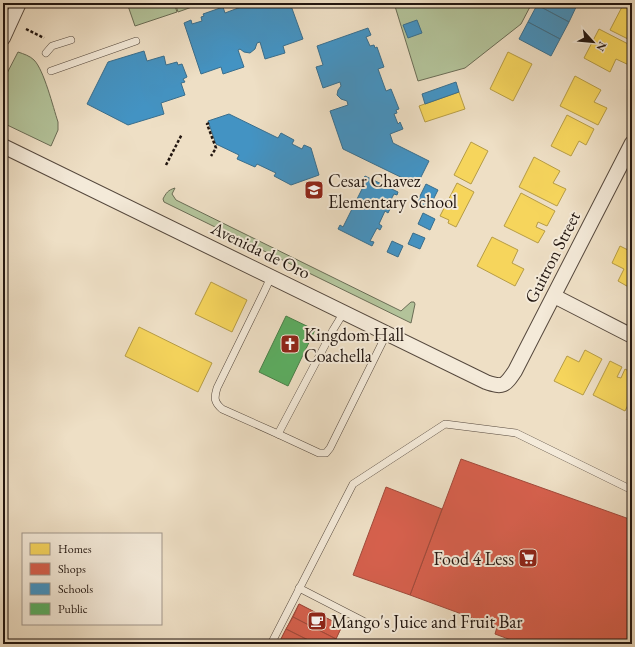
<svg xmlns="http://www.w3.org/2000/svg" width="635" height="647" font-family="'EB Garamond',serif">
  <rect width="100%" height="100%" fill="#eedfc5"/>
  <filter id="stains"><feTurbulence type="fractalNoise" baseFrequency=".005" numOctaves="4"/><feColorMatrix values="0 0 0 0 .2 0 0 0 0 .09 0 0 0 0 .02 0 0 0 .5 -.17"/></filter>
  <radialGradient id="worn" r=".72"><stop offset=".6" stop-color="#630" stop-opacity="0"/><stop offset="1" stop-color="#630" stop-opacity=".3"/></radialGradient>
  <g fill="#b3c39a" stroke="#6a6c55">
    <polygon points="127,3 174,3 177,12 135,26"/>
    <polygon points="175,3 203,3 178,12"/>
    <polygon points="394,3 532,3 521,24 465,68 418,81"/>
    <path d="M 18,52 C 24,54 30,56 34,60 C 44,70 53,107 58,122 L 58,130 L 51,146 L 3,123 L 3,81 Z"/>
    <path d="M 175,188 L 172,194 L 176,200 L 401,311 L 411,302 L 414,302 L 415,304 L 411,323 L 164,202 L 163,199 C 166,193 168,190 175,188 Z"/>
  </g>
  <g fill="#f6d55c" stroke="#b69c45">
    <polygon points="624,3 632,3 632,41 610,30"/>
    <polygon points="599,29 632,46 632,59 629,65 616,59 610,72 584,58"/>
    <polygon points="508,52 532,64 513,101 490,89"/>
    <polygon points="575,76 601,90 594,102 607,108 598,125 560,106"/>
    <polygon points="459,92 465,109 425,122 419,106"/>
    <polygon points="567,115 594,129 586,145 579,141 571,156 551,146"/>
    <polygon points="471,142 488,151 471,184 454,175"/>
    <polygon points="534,157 560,171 553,183 566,189 557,206 519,187"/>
    <polygon points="457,183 474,192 456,227 448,223 449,220 440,216"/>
    <polygon points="521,193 555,211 547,226 538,222 536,227 545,231 538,243 504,226"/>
    <polygon points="492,237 518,250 512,263 524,269 515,286 477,266"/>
    <polygon points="620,246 632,252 632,289 618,281 624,269 612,263"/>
    <polygon points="211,282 247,300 232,332 195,314"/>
    <polygon points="139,327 212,363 198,392 125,356"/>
    <polygon points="585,350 602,359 583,395 554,381 567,356 579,362"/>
    <polygon points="610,361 622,367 617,377 621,378 625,369 632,373 632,397 625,411 593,395"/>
    <polygon points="632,410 632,422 627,420"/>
  </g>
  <g fill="#d6604d" stroke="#a04a3b">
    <polygon points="461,459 632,520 632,644 522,644 495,634 497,627 410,595"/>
    <polygon points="386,487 442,509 410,595 353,575"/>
    <polygon points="299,604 342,626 333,644 281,644 279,643"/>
    <polygon points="299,604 342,626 336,639 293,617"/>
    <polygon points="293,617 336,639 333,644 316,644 286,629"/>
    <polygon points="286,629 316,644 281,644 279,643"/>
  </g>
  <g fill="#4393c3" stroke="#396e8d">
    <polygon points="246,3 290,3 303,39 283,46 285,53 265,59 260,42 257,43 255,49 250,53 244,52 240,49 238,50 244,67 223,74 221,67 201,74 184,23 191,20 192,24 202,21 201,17 204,16 203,14 223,7 225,13 246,5"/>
    <polygon points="538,3 574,3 577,5 569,22 537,5"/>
    <polygon points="537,5 569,22 560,39 528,22"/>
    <polygon points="417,20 422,33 408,38 403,25"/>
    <polygon points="528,22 560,39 551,56 519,39"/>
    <polygon points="368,28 371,35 366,37 370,46 374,45 375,48 377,47 384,67 378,69 386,91 391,89 399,109 396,110 397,113 394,114 398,124 400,122 403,129 390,134 393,143 429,161 417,185 343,149 330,111 348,105 347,101 341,99 337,95 338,90 341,86 340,82 323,88 316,67 323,65 317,46"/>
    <polygon points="144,51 147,61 164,56 166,65 177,62 178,65 182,64 187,77 183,79 185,82 181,83 185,95 161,103 164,114 128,125 87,104 108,62"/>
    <polygon points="456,82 459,92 425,104 422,94"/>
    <polygon points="229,114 278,138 281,133 294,140 292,144 302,149 304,145 311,148 319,175 291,185 274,176 276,173 257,164 255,167 237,159 239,155 216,144 208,121"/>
    <polygon points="365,176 398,192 397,195 394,194 387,207 390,209 388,213 385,211 379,224 382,226 380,230 377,228 370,241 374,242 372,246 338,229 340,225 343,227 366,181 363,179"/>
    <polygon points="426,184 438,190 429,208 417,202"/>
    <polygon points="423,213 435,219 430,230 418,224"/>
    <polygon points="413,233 425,238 420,249 408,244"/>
    <polygon points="392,241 403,246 398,257 387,252"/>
  </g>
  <polygon fill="#5aae61" stroke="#498049" points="286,316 315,330 288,386 259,372"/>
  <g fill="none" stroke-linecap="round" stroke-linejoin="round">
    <g stroke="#55483d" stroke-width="8">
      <g id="service">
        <polyline points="46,53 52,46 71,40"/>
        <polyline points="51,71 136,41"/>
        <path d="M 271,277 L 264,292 L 217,388 C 214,398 214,402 222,409 L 278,434"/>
        <polyline points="344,312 333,330 278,434 319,453 326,453 330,448 387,333"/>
        <polyline points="299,588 369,624"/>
        <polyline points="271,644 353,484 445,424 516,433 632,490"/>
      </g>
    </g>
    <g stroke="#55483d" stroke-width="16">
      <g id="minor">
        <polyline points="3,38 19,3"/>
        <path d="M 3,146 L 486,382 C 503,388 505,386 515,371 L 632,143"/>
        <polyline points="554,296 632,336"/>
      </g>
    </g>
    <g stroke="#221610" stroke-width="2.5" stroke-dasharray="3 2" stroke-linecap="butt">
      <polyline points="26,29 44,38"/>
      <polyline points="209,123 207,124 216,148 211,156"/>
      <polyline points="166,165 182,134"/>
    </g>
    <use href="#service" stroke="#f4ead9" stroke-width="7"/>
    <use href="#minor" stroke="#f4ead9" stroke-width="14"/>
  </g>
  <defs>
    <g id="school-square" transform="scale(1)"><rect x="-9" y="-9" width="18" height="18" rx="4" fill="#8f2418" stroke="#f4ead9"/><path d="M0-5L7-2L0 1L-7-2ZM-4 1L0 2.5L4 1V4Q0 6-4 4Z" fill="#fff"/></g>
    <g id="church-square" transform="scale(1)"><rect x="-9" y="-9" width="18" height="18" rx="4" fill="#8f2418" stroke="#f4ead9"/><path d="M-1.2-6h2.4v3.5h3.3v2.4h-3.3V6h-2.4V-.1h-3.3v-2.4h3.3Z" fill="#fff"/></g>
    <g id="supermarket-square" transform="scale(1)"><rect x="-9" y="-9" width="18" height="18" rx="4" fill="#8f2418" stroke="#f4ead9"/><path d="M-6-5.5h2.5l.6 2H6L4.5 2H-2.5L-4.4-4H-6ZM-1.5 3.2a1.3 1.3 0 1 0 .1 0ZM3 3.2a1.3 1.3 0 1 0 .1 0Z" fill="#fff"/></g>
    <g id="cafe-square" transform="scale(1)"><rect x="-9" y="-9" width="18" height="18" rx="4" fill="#8f2418" stroke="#f4ead9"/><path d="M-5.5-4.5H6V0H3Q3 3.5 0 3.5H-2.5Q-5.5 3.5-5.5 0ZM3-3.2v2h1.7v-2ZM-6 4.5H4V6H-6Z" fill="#fff"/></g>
  </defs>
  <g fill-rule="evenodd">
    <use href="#school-square" x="314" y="190"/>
    <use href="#church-square" x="290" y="344"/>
    <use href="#supermarket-square" x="528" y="558"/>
    <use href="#cafe-square" x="317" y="621"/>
  </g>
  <g text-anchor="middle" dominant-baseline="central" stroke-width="4" stroke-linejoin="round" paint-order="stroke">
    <g font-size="18" fill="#221610" stroke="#f4ead9" text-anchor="start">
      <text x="328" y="180">Cesar Chavez<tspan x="328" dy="21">Elementary School</tspan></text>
      <text x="304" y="334">Kingdom Hall<tspan x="304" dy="21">Coachella</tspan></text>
      <text x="514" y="558" text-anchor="end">Food 4 Less</text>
      <text x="331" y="621">Mango's Juice and Fruit Bar</text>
    </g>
    <g font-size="18" fill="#221610" stroke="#f4ead9">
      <text transform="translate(261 250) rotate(26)">Avenida de Oro</text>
      <text transform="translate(552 257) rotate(-63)">Guitron Street</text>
    </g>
  </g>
  <rect width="635" height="647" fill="none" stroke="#eedfc5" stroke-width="16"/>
  <rect x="4" y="4" width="627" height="639" fill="none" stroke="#221610" stroke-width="2"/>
  <rect x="8" y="8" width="619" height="631" fill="none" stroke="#221610"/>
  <rect x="22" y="533" width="140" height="92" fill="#f4ead9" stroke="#a09589"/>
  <rect x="30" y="543" width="20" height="12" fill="#f6d55c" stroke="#a09589"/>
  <text x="58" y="553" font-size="12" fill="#221610">Homes</text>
  <rect x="30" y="563" width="20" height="12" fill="#d6604d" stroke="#a09589"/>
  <text x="58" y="573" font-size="12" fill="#221610">Shops</text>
  <rect x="30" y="583" width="20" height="12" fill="#4393c3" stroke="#a09589"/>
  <text x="58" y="593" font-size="12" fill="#221610">Schools</text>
  <rect x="30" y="603" width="20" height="12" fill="#5aae61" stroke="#a09589"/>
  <text x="58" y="613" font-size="12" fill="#221610">Public</text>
  <g transform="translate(593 42) rotate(117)" stroke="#f4ead9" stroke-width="3" paint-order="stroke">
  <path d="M0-3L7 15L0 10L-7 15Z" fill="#221610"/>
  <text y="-6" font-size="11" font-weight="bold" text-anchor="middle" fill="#221610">N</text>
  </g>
  <rect width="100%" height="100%" filter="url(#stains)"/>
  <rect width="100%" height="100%" fill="url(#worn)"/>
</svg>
